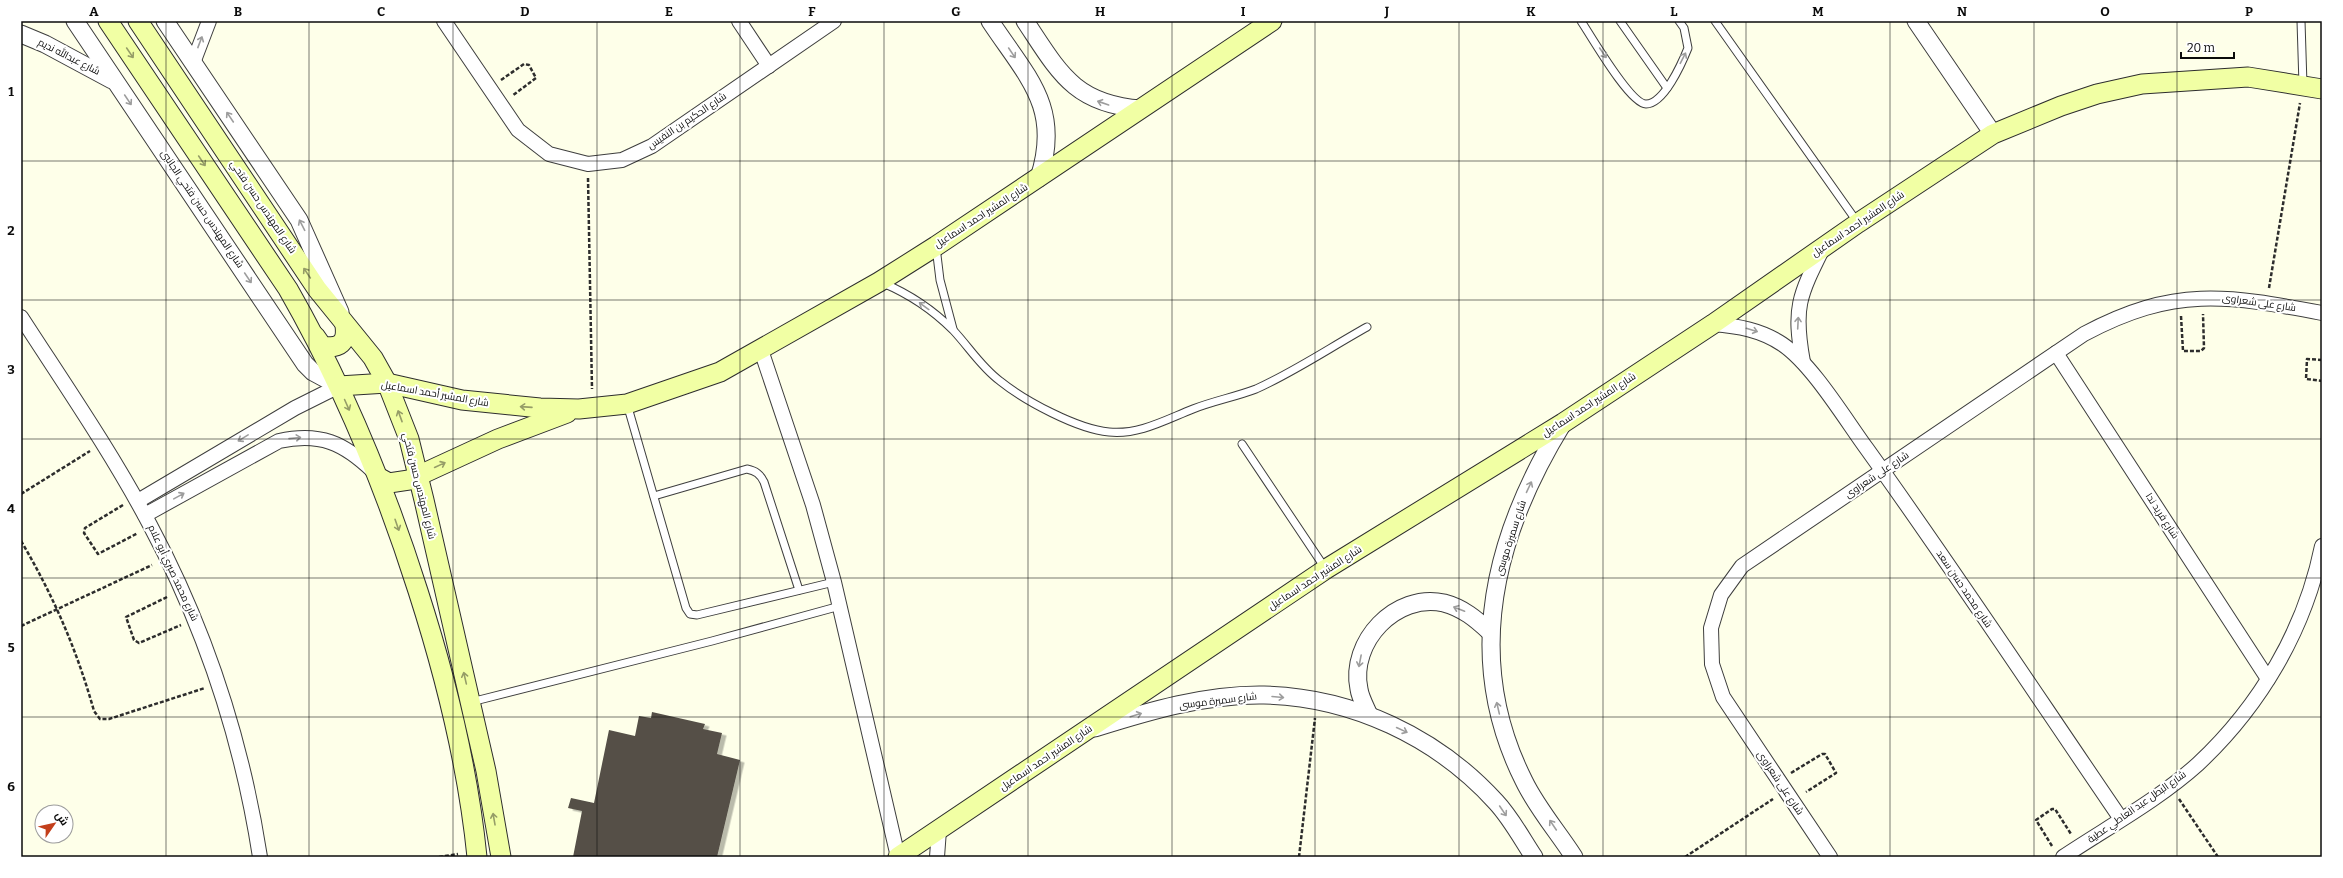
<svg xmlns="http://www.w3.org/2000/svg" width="2343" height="878" font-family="Bitter,Cairo,serif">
  <defs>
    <filter id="shadow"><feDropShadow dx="4.5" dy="2.5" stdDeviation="0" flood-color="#0004"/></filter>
  </defs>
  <rect width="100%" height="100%" fill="#feffe9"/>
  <polygon fill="#544f47" filter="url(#shadow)" points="652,712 705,724 703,729 722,733 717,754 740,760 717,857 573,857 582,811 568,808 571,798 594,803 609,730 635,736 639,716 651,718"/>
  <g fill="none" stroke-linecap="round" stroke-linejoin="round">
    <g stroke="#3e3e3e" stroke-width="9">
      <g id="service">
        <path d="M 1581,21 C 1591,36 1630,104 1646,104 C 1664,104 1682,63 1688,48 L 1684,28 L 1679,21"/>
        <polyline points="1620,21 1667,88"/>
        <polyline points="1715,21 1858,223"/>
        <polyline points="2301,21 2303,85"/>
        <polyline points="936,247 940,280 953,329"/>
        <path d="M 883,283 C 909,294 933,310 953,330 C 969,347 981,367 1000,381 C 1025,401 1077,429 1109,432 C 1139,435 1165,420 1193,409 C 1213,401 1235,397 1256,389 C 1294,372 1331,347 1367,327"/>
        <polyline points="627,404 686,608 690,614 697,615 834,582"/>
        <polyline points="1242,444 1325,568"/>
        <path d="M 654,496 L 747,469 C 756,471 760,474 764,482 L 799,590"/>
        <polyline points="471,702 712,641 840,606"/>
      </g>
    </g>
    <g stroke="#3e3e3e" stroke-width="16">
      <g id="minor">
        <polyline points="444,21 518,130 549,154 588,164 622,160 652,146 834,21"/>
        <polyline points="739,21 769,66"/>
        <polyline points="193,63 209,21"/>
        <path d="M 21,317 C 65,385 112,453 150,525 C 205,628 242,741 260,857"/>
        <path d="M 1713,324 C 1738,326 1761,330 1782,344 C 1812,364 1845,419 1867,449 C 1954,570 2037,696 2121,819"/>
        <polyline points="761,350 813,505 834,582 898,857"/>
        <polyline points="2056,353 2268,679"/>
        <path d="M 1803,362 C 1793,308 1799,296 1823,248"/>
        <polyline points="138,501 295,408 339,386"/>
        <path d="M 145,515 L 279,441 C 320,432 344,443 373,471"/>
        <polyline points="937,857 939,830"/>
        <path d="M 1830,857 L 1723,697 L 1712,664 L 1711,628 L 1721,595 L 1742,566 L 2084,334 C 2174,286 2226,295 2322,313"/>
        <path d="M 2063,857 C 2108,827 2158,800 2198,764 C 2260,706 2305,630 2322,546"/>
      </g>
    </g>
    <g stroke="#3e3e3e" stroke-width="19">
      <g id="tertiary">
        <polyline points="75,21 305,364 313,372 339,386"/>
        <polyline points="165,21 299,220 340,312"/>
        <path d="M 990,21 C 1027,77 1062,107 1039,178"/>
        <path d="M 1025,21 C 1059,72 1074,104 1141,109"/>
        <polyline points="1916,21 1993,134"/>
        <polyline points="21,34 45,44 112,80"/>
        <path d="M 1563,423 C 1494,535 1462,658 1524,781 C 1537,808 1558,832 1574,857"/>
        <path d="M 1369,715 C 1365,706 1360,697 1359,689 C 1349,642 1396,592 1444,603 C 1463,608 1476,619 1490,632"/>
        <path d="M 1095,728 C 1149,711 1206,694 1264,695 C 1352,697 1437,737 1496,802 C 1511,818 1522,839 1534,857"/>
      </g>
    </g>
    <g stroke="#2d2d2d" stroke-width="21">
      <g id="secondary">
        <path d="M 108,21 L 288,289 C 343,385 385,487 418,591 C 446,678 468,767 477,857"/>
        <polyline points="138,21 317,289 373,358 387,383 409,439 424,500 486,771 501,857"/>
        <path d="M 315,336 L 322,346 C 340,349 347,343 345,325"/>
        <polyline points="339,386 387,383 462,400 540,408 579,409 627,404 720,372 879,282 936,246 1272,21"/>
        <polyline points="378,477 389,483 409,480 498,439 567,413"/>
        <polyline points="898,857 1326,569 1563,423 1713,324 1858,223 1993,134 2061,106 2097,94 2142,84 2248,77 2322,89"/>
      </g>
    </g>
    <g stroke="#2d2d2d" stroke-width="2.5" stroke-dasharray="4 2" stroke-linecap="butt">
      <polyline points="501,80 524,64 529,65 536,78 512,96"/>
      <polyline points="588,178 592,389"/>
      <polyline points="2269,288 2300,103"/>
      <polyline points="2181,316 2183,351 2201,351 2204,348 2203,314"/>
      <polyline points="2322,360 2307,359 2306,379 2322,381"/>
      <polyline points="21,494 90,451"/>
      <polyline points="123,505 85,528 84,533 98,554 138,533"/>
      <path d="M 21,541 C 53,595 77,650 94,711 L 100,719 L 109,719 L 205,688"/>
      <polyline points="167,597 126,617 134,640 139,643 181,625"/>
      <polyline points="21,626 152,565"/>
      <polyline points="1791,773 1822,754 1825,754 1836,773 1806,792"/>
      <polyline points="2179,799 2218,857"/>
      <polyline points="2052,846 2036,820 2052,809 2055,809 2071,834"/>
      <polyline points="439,857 458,854"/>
      <polyline points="1299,857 1315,718"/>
      <polyline points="1685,857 1773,799"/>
    </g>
    <use href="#service" stroke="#fff" stroke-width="7"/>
    <use href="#minor" stroke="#fff" stroke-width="14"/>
    <use href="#tertiary" stroke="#fff" stroke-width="17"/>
    <use href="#secondary" stroke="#f1ffa4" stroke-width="19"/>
  </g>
  <defs><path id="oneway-shaft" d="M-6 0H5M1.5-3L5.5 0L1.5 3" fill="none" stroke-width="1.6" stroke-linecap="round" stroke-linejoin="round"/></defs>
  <g stroke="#9d9d9d">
    <use href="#oneway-shaft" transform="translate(200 42) rotate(-69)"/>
    <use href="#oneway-shaft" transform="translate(1012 53) rotate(56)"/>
    <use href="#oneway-shaft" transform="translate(1603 53) rotate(56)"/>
    <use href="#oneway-shaft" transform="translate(1683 58) rotate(-63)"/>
    <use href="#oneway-shaft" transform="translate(128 100) rotate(56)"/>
    <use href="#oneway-shaft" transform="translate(1103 103) rotate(-161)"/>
    <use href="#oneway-shaft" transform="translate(230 117) rotate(-124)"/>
    <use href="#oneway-shaft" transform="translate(302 225) rotate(-117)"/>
    <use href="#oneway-shaft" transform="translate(248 278) rotate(56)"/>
    <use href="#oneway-shaft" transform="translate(924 306) rotate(-144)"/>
    <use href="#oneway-shaft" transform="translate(1798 323) rotate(-87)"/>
    <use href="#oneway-shaft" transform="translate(1752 330) rotate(17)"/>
    <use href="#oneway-shaft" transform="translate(243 438) rotate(149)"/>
    <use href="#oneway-shaft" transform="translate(295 438) rotate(-6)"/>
    <use href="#oneway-shaft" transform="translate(1529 487) rotate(-65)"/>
    <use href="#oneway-shaft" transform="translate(179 496) rotate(-29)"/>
    <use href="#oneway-shaft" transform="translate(1459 609) rotate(-159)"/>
    <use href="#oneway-shaft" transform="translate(1360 661) rotate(101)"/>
    <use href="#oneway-shaft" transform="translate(1278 697) rotate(5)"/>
    <use href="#oneway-shaft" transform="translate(1498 708) rotate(-103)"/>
    <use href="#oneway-shaft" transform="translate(1136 715) rotate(-17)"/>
    <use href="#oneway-shaft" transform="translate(1402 730) rotate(25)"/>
    <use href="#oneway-shaft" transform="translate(1503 811) rotate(56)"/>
    <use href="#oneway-shaft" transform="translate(1553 825) rotate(-124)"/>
  </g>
  <g stroke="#959d67">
    <use href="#oneway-shaft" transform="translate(130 53) rotate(56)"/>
    <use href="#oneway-shaft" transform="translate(202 161) rotate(56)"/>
    <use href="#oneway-shaft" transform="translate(307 273) rotate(-124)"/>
    <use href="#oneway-shaft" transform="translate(347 405) rotate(66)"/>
    <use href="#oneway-shaft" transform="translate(526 407) rotate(-176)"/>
    <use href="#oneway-shaft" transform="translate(400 416) rotate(-110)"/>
    <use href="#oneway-shaft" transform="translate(440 465) rotate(-25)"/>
    <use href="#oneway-shaft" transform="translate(397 525) rotate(71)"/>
    <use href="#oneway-shaft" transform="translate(465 678) rotate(-103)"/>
    <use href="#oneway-shaft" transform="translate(494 819) rotate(-100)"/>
  </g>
  <path fill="none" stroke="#0b0b0b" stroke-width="1" stroke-opacity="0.55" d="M 166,21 L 166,857M 309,21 L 309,857M 453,21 L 453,857M 597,21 L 597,857M 740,21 L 740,857M 884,21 L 884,857M 1028,21 L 1028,857M 1172,21 L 1172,857M 1315,21 L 1315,857M 1459,21 L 1459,857M 1603,21 L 1603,857M 1746,21 L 1746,857M 1890,21 L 1890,857M 2034,21 L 2034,857M 2177,21 L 2177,857M 21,161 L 2322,161M 21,300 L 2322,300M 21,439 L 2322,439M 21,578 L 2322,578M 21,717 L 2322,717"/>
  <g text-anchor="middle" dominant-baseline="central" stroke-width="4" stroke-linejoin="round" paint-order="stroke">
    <g font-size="10" fill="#0b0b0b" stroke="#fff">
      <text transform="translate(69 57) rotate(27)">شارع عبدالله نديم</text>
      <text transform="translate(687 121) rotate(-34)">شارع الحكيم بن النفيس</text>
      <text transform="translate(263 207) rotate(56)">شارع المهندس حسن فتحي</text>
      <text transform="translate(202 209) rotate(56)">شارع المهندس حسن فتحي الجانبى</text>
      <text transform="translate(981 216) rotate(-33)">شارع المشير احمد اسماعيل</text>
      <text transform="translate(1858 224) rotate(-34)">شارع المشير احمد اسماعيل</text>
      <text transform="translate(2259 303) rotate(8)">شارع على شعراوى</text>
      <text transform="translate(435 394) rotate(10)">شارع المشير أحمد اسماعيل</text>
      <text transform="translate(1589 405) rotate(-33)">شارع المشير احمد اسماعيل</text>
      <text transform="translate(1877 475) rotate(-34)">شارع على شعراوى</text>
      <text transform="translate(419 486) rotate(76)">شارع المهندس حسن فتحي</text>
      <text transform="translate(2162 516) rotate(57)">شارع فريد ندا</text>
      <text transform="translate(1511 538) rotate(-72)">شارع سميرة موسى</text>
      <text transform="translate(173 573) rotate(65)">شارع محمد صبري أبو علام</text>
      <text transform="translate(1315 578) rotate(-33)">شارع المشير احمد اسماعيل</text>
      <text transform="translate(1964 589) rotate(56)">شارع محمد حسن سعد</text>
      <text transform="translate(1218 701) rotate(-7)">شارع سميرة موسى</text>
      <text transform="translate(1046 758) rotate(-34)">شارع المشير احمد اسماعيل</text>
      <text transform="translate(1780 783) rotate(56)">شارع على شعراوى</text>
      <text transform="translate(2137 807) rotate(-35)">شارع البطل عبد العاطي عطية</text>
    </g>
  </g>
  <rect width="2343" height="878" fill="none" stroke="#ffffff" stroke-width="44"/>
  <g transform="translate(54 824) rotate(56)"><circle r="19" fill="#ffffff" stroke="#9d9d9d"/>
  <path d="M0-3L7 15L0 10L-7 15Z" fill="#c33f1b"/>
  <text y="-6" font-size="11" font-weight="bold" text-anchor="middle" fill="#0b0b0b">ش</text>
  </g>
  <path d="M2181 52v6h53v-6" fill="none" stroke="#0b0b0b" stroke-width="2"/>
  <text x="2187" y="52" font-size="12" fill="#0b0b0b" stroke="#ffffff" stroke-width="3" paint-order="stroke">20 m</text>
  <rect x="22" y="22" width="2299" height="834" fill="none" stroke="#0b0b0b" stroke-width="1.5"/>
  <g font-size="13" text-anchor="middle" font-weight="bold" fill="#0b0b0b">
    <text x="94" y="16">A</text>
    <text x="238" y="16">B</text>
    <text x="381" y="16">C</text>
    <text x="525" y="16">D</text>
    <text x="669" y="16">E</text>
    <text x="812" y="16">F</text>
    <text x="956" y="16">G</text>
    <text x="1100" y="16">H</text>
    <text x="1243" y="16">I</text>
    <text x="1387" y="16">J</text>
    <text x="1531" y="16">K</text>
    <text x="1674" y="16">L</text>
    <text x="1818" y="16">M</text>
    <text x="1962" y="16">N</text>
    <text x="2105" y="16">O</text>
    <text x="2249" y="16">P</text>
    <text x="11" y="96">1</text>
    <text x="11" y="235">2</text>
    <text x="11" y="374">3</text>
    <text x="11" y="513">4</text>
    <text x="11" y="652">5</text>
    <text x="11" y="791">6</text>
  </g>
</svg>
